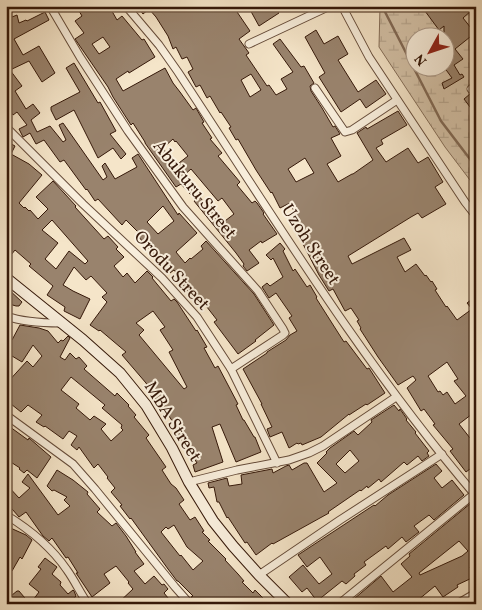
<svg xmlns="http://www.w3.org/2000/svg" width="482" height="610" font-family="Vollkorn,serif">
  <defs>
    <pattern id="wetland-marsh" width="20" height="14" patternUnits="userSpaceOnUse" patternTransform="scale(1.25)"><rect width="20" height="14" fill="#d4c2a8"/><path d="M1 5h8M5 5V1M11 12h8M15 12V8" fill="none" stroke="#b7a68f"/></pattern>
  </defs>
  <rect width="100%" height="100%" fill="#f5e5c9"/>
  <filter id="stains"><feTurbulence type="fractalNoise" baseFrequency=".004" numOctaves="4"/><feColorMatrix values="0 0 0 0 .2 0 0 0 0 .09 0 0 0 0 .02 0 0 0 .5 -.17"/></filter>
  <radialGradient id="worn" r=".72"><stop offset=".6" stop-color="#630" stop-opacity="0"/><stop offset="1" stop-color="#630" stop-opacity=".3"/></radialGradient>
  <path fill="url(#wetland-marsh)" stroke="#846d58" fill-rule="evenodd" d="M 380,6 L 476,6 L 476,188 L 445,147 L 379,47 ZM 414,38 L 444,38 L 444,68 L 414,68 Z"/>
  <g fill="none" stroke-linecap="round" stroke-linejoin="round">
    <polyline stroke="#816955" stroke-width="2.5" points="382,6 441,121 476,167"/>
  </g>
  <g fill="#99836d" stroke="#351809" fill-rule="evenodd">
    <path d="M 6,6 L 9,6 L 12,17 L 17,15 L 19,23 L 26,20 L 27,21 L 45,12 L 49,20 L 14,39 L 23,55 L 39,46 L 55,73 L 42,82 L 29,61 L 10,70 L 22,86 L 15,91 L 26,109 L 33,104 L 40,113 L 31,120 L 37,132 L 50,126 L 63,142 L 66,140 L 59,125 L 63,123 L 103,180 L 107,177 L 102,166 L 105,163 L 115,179 L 137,167 L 132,158 L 138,154 L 178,215 L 179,213 L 197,233 L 176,252 L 185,263 L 190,258 L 191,259 L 203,249 L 201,246 L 206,241 L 254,294 L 274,325 L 255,340 L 256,341 L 238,354 L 214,322 L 217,320 L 203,302 L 201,303 L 195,295 L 193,297 L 182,284 L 184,282 L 174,270 L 170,273 L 137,235 L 139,233 L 126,220 L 122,225 L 98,199 L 95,201 L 87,189 L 86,190 L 64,160 L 60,162 L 44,140 L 36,144 L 30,133 L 23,137 L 19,129 L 27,125 L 17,112 L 13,115 L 6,105 L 6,30 L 9,29 L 6,22 ZM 163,206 L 174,221 L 158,234 L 147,222 Z"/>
    <path d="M 76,6 L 109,6 L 117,20 L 122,16 L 142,40 L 144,39 L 155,57 L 129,73 L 128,71 L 116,79 L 123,91 L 165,68 L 173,83 L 180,92 L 193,110 L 196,108 L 204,122 L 202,123 L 212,138 L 210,139 L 222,153 L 218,156 L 240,182 L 237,185 L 252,203 L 255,201 L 257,203 L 264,213 L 263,214 L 277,234 L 262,243 L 261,241 L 249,250 L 259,263 L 247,271 L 243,266 L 244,264 L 236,253 L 194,201 L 199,196 L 221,224 L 234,214 L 222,198 L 218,201 L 191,169 L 183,176 L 196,192 L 192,196 L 181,184 L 176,187 L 145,143 L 145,142 L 133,123 L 131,125 L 113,97 L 108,87 L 75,39 L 84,33 L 75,21 L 82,16 ZM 103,37 L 110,47 L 99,54 L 92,44 ZM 173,139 L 175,142 L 176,141 L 188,156 L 175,166 L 163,148 Z"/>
    <path d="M 137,6 L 233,6 L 250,31 L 239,39 L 249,53 L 246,55 L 267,86 L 269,85 L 276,95 L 287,89 L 281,79 L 293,72 L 273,44 L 280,39 L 301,67 L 304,66 L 314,83 L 310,86 L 311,91 L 322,108 L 333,127 L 335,126 L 340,134 L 331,138 L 341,156 L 327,164 L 338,182 L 352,174 L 353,174 L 373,160 L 357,133 L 366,127 L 367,129 L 398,111 L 407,125 L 381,140 L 383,144 L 376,148 L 386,162 L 408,148 L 418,163 L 428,157 L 443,182 L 435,187 L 446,204 L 422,218 L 418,213 L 411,217 L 348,256 L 352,264 L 404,238 L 411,250 L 397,257 L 405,272 L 416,264 L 425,276 L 426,275 L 431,282 L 432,281 L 437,289 L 435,290 L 446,307 L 447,306 L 457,320 L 472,309 L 467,303 L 476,296 L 476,411 L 459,424 L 470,438 L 476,433 L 476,477 L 470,469 L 466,472 L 450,451 L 453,449 L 433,425 L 435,424 L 424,409 L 421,411 L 418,406 L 407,388 L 416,380 L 413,376 L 398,385 L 378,357 L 360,329 L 361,328 L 357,321 L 359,320 L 351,308 L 345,311 L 333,289 L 329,291 L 319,275 L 303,244 L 306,243 L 297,232 L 302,227 L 290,203 L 280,208 L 272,192 L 271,193 L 256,170 L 238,139 L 236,140 L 229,128 L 231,127 L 221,112 L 220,113 L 210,96 L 207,98 L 200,85 L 196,87 L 188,72 L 193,69 L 187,57 L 182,59 L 176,47 L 173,49 L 168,36 L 156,17 L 149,9 L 143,14 ZM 251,74 L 261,90 L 250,97 L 241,80 ZM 305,158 L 314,173 L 296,182 L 288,169 ZM 447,362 L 458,379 L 454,381 L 466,396 L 455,404 L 447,392 L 443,395 L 440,391 L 438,392 L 428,376 Z"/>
    <polygon points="248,6 275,6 279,13 259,26"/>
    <polygon points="431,6 468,6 472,10 463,18 475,33 455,49 463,59 454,65 460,75 462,74 464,77 444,89 442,83 452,78 444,67 444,54 447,52 444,49 444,26 439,30 425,11"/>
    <polygon points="316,30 324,44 338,36 348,54 338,60 358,92 376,80 386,94 366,108 360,99 341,112 319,77 325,73 305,37"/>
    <polygon points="74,63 98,103 100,102 116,131 110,134 126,154 121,159 113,148 98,158 74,110 56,120 51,110 51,107 80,92 66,68"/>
    <polygon points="470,94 472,94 476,100 476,115 464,99"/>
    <path d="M 6,141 L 15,146 L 11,154 L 29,164 L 42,175 L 19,203 L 24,208 L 25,207 L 29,211 L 30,210 L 38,219 L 48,209 L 36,197 L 53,181 L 76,206 L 75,207 L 104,239 L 108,236 L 118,247 L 116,249 L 124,257 L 114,266 L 123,277 L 127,273 L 135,283 L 147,271 L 153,277 L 152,278 L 171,301 L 174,299 L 177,302 L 196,331 L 197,330 L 207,347 L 204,348 L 215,368 L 218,366 L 238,404 L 236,405 L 243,420 L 244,420 L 254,437 L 255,437 L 261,452 L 236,462 L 220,424 L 212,427 L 223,462 L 195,472 L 193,465 L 197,463 L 187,447 L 185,448 L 175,432 L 178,430 L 169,416 L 170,415 L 158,398 L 156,399 L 146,383 L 122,355 L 126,352 L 100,330 L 99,331 L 90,325 L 107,302 L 102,297 L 107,293 L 91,276 L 86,280 L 74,267 L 63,285 L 73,291 L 90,299 L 80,319 L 64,311 L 65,307 L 47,295 L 53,286 L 29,266 L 31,264 L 15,250 L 11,255 L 6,251 ZM 52,220 L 88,261 L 85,264 L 69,251 L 56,269 L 45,259 L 58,243 L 42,230 ZM 153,311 L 165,327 L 160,330 L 173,350 L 169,352 L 187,387 L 184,389 L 139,335 L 144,330 L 136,323 Z"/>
    <polygon points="280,243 285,249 283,251 293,271 295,269 307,287 310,285 317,297 316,298 344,342 346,341 367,369 369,368 385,393 367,405 366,404 349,415 349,414 321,437 302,445 301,443 298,444 297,443 289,448 282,432 270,437 267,429 272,427 261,404 262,404 243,369 267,353 267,352 286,340 290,335 297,331 289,318 292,316 276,293 269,298 262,287 267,283 270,286 283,277 273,258 271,260 266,255"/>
    <polygon points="6,287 22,302 19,306 16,306 6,303"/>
    <path d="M 20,325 L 39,328 L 48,331 L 58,343 L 61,340 L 63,341 L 68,336 L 70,338 L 60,357 L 65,360 L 70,353 L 76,359 L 79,357 L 87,366 L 84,369 L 115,396 L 117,393 L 129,405 L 128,406 L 136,415 L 134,417 L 149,435 L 146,438 L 166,467 L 162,470 L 171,484 L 176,488 L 184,500 L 179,504 L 190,520 L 195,517 L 204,531 L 202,532 L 210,540 L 208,541 L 226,559 L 225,560 L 238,574 L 244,581 L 242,582 L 253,593 L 255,590 L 269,604 L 195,604 L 191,597 L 193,596 L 178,581 L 177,581 L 168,569 L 131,518 L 130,519 L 120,506 L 122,505 L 111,492 L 115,488 L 107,478 L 108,477 L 98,464 L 94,468 L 79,447 L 77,450 L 71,445 L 77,436 L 69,431 L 63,439 L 45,426 L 44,427 L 36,422 L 42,415 L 28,405 L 21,412 L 6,400 L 6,384 L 27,361 L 33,367 L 42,356 L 33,345 L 22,362 L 12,356 L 6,364 L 6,337 L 12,340 ZM 71,377 L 105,405 L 102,408 L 122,425 L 121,428 L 123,430 L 111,441 L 101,429 L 106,424 L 94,416 L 90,420 L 76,408 L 79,404 L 61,390 ZM 174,525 L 187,547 L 203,561 L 193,570 L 181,555 L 180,556 L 161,532 L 166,527 L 168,529 Z"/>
    <path d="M 394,405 L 399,411 L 400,409 L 407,419 L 406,420 L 416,432 L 415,433 L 429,451 L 427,453 L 429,456 L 422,461 L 418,456 L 407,465 L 404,462 L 381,482 L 379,479 L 368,488 L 367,486 L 361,491 L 360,490 L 328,512 L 329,513 L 273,544 L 272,543 L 256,555 L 247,542 L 245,543 L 228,517 L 227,518 L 219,502 L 217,502 L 214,487 L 209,488 L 208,483 L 227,478 L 229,486 L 242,484 L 241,475 L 272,469 L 273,473 L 286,466 L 289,465 L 292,470 L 304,463 L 307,463 L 324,492 L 337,483 L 317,463 L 327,453 L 326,452 L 330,448 L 354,431 L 358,435 L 372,422 L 371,420 ZM 350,450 L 359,461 L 345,473 L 336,464 Z"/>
    <polygon points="6,424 28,440 29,438 51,457 37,478 27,470 24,473 19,469 20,468 6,459"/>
    <polygon points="436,464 442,471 434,478 442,488 452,480 464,495 434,520 429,515 414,526 419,532 406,542 402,537 388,549 386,546 364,562 366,565 354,574 355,576 346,584 342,581 317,601 307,588 302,592 289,577 303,565 319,584 332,574 320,557 307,567 298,555 374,505 375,506 388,495"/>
    <polygon points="57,470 73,480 88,492 87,494 100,509 97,512 112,526 116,523 126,536 136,552 135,552 144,564 134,571 145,584 154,576 162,585 164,584 168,589 164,593 173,604 117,604 133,589 128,583 129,582 116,566 104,574 110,583 92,597 76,573 78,573 68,557 66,558 52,538 49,541 43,536 26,512 19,517 6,502 6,484 19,498 30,488 22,482 28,474 58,515 70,506 64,500 67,497 54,490 52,491 47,486"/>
    <path d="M 471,503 L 476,509 L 476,562 L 470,567 L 474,577 L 457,585 L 458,587 L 443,597 L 435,586 L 418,600 L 421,604 L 348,604 L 381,576 L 393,592 L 412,577 L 401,564 L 410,556 L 409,554 ZM 459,541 L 468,551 L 462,556 L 420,575 L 419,573 Z"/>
    <polygon points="6,526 26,535 32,540 22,559 20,557 12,571 6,566"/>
    <polygon points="45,558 57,567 52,574 61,582 60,585 68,594 73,590 74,591 76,596 72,601 74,604 6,604 6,600 17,591 19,591 30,604 39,592 29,584 41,569 38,567"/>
  </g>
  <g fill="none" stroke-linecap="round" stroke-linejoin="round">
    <g stroke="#654b39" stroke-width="9">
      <g id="street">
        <polyline points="50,6 80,57 128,131 183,207 258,291 283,329 285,333 283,335 231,369"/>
        <path d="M 126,6 L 159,45 L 178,72 C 273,216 363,364 476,496"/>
        <polyline points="342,6 369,57 465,202 476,216"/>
        <polyline points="249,44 330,6"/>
        <polyline points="315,88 345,132 352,130 397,100"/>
        <polyline points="471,89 476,85"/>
        <polyline points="6,127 83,204 162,278 197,317 231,369 277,463"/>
        <path d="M 6,316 C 23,322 42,323 60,323"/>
        <polyline points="6,415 73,464 95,489 175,587 190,604"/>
        <polyline points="189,482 237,470 289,460 309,453 323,446 396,397"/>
        <path d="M 6,515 C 29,529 52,548 67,570 C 75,581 80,593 88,604"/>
        <polyline points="259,575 340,520 442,454"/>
        <polyline points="339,604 474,494"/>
        <polyline points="457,604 476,593"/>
      </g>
    </g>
    <g stroke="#351809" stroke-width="12">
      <polyline id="secondary" points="6,278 83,340 120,373 146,405 172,448 189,482 213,521 233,546 259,575 288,604"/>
    </g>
    <use href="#street" stroke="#f8eedc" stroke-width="7"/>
    <use href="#secondary" stroke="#f8eedc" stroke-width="10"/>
  </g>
  <g text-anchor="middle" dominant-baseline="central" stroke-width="4" stroke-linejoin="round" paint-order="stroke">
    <g font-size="18" fill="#351809" stroke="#f8eedc">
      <text transform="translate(194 190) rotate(51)">Abukuru Street</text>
      <text transform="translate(310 245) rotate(57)">Uzoh Street</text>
      <text transform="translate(171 271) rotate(47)">Orodu Street</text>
      <text transform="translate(172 422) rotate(58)">MBA Street</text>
    </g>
  </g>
  <rect width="482" height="610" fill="none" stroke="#f5e5c9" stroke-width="25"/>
  <rect x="8" y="8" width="467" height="595" fill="none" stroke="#351809" stroke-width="2.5"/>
  <rect x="12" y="12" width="457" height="585" fill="none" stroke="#351809"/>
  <g transform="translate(430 52) rotate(230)"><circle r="24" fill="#f8eedc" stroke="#aa9888"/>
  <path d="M0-4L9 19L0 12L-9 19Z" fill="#8f2418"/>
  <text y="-8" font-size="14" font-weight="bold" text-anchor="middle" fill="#351809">N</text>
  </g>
  <rect width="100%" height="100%" filter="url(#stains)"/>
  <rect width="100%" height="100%" fill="url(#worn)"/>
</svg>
